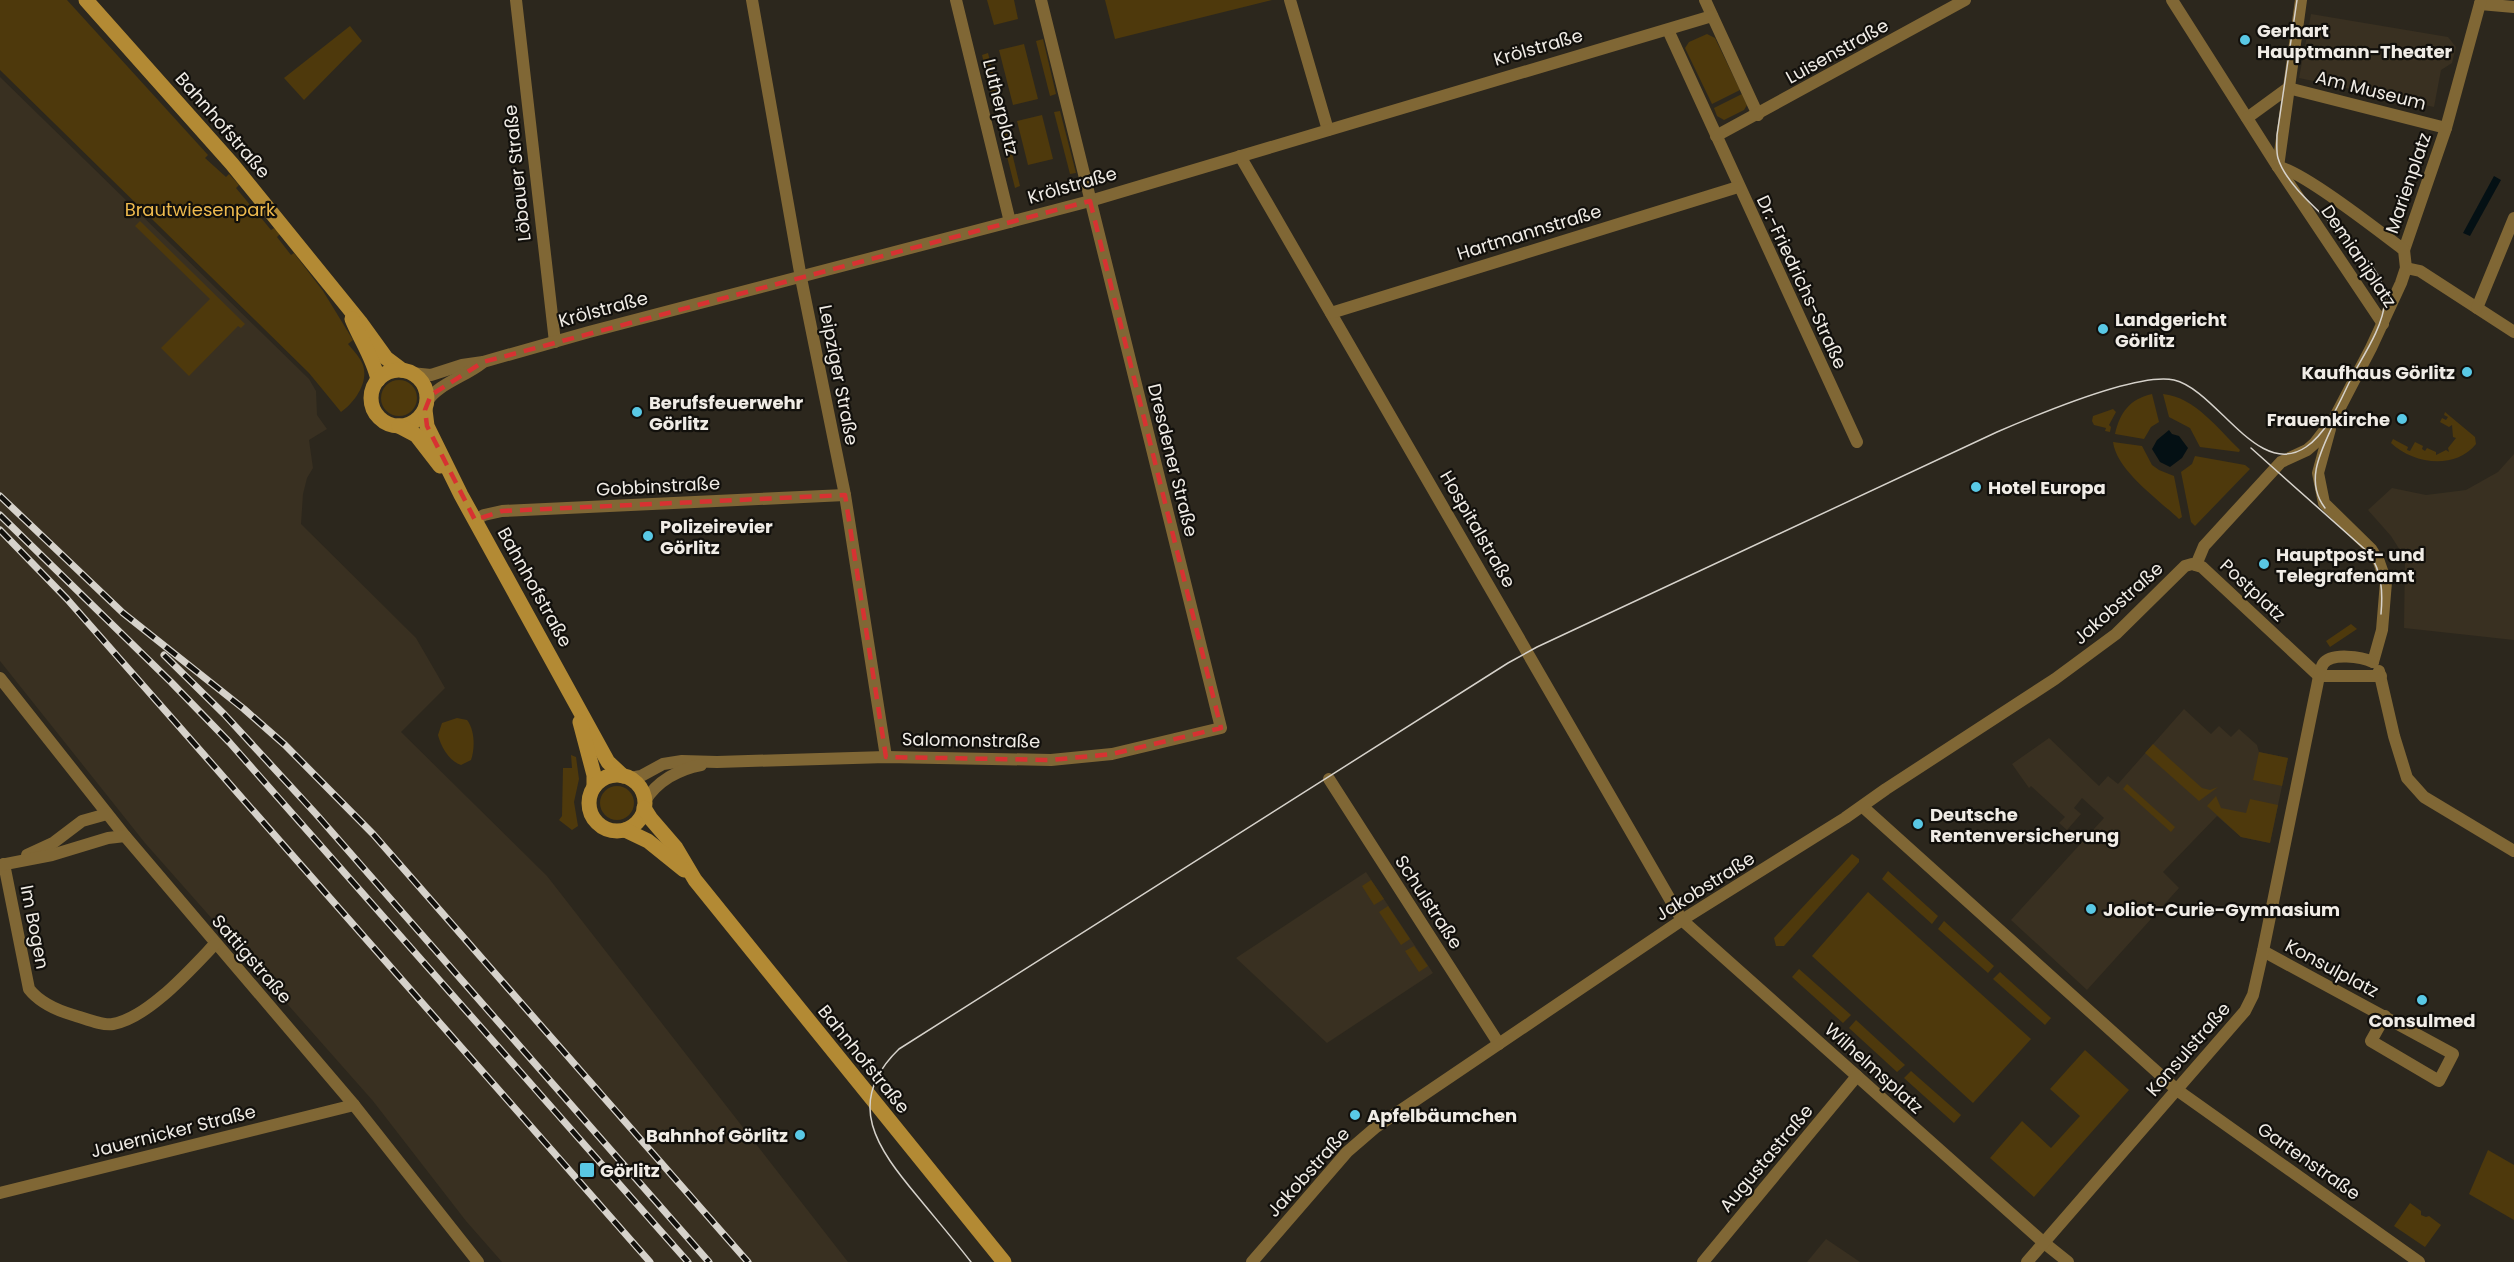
<svg xmlns="http://www.w3.org/2000/svg" width="2514" height="1262" font-family="Poppins,sans-serif">
  <rect width="100%" height="100%" fill="#2c271d"/>
  <g fill="#393021">
    <polygon points="2311,14 2448,37 2456,47 2452,63 2441,70 2434,107 2299,78"/>
    <polygon points="0,77 309,379 316,391 317,415 327,429 309,440 313,468 307,478 303,494 301,524 416,638 445,688 401,732 547,876 848,1262 502,1262 466,1221 373,1101 145,843 0,661"/>
    <polygon points="2514,454 2514,640 2404,628 2405,558 2391,536 2368,510 2392,488 2426,495 2466,490 2498,472"/>
    <polygon points="2184,709 2211,734 2219,726 2231,737 2239,729 2257,745 2259,752 2288,758 2270,843 2241,837 2217,816 2163,872 2179,888 2087,990 2011,920 2104,818 2082,798 2074,808 2081,814 2067,830 2059,823 2065,817 2031,786 2029,788 2012,764 2049,738 2099,786 2108,776 2118,784"/>
    <polygon points="1366,872 1433,973 1327,1043 1236,958"/>
    <polygon points="1826,1239 1860,1262 1807,1262"/>
  </g>
  <g fill="#4e390c">
    <path d="M 0,0 L 67,0 L 208,155 L 205,158 L 226,177 L 229,174 L 239,185 L 236,188 L 251,206 L 254,204 L 260,211 L 258,214 L 271,230 L 274,228 L 280,234 L 277,237 L 291,255 L 294,253 L 323,291 L 353,340 L 348,344 C 353,350 360,357 363,365 C 369,383 354,403 341,412 L 309,373 L 0,70 Z"/>
    <polygon points="987,0 1014,0 1018,19 994,25"/>
    <polygon points="1105,0 1272,0 1115,39"/>
    <polygon points="350,26 362,41 304,100 284,78"/>
    <polygon points="1707,34 1715,38 1740,90 1712,104 1685,48 1689,42"/>
    <polygon points="1043,39 1056,94 1050,96 1036,41"/>
    <polygon points="1024,44 1038,99 1013,105 999,50"/>
    <polygon points="988,53 1002,108 995,110 982,55"/>
    <polygon points="1742,94 1747,105 1744,110 1724,120 1717,116 1714,108"/>
    <polygon points="1060,111 1076,173 1070,174 1054,112"/>
    <polygon points="1042,115 1053,159 1028,165 1017,121"/>
    <polygon points="1005,124 1020,186 1015,188 999,125"/>
    <polygon points="140,221 245,324 241,328 238,326 189,376 161,348 210,299 135,226"/>
    <circle cx="399" cy="398" r="18"/>
    <path d="M 2152,394 L 2159,422 L 2151,427 L 2144,439 L 2115,434 C 2120,412 2130,399 2152,394 Z"/>
    <path d="M 2163,394 C 2195,397 2219,430 2240,450 L 2239,452 L 2200,447 L 2190,428 L 2169,417 Z"/>
    <polygon points="2113,409 2116,412 2109,425 2111,427 2110,432 2105,431 2106,428 2094,425 2092,421 2093,416"/>
    <path d="M 2445,412 L 2475,437 L 2476,444 C 2455,470 2413,464 2391,443 L 2393,439 L 2408,447 L 2407,450 L 2410,451 L 2415,442 L 2423,446 L 2422,449 L 2425,451 L 2427,448 L 2436,452 L 2436,455 L 2446,450 L 2449,452 L 2448,448 L 2456,438 L 2453,437 L 2452,425 L 2449,427 L 2440,422 L 2442,418 L 2446,420 L 2448,417 L 2444,415 Z"/>
    <path d="M 2113,442 L 2142,446 L 2152,465 L 2159,470 L 2174,476 L 2182,517 L 2179,519 C 2158,499 2117,471 2113,442 Z"/>
    <polygon points="2195,456 2245,465 2250,469 2195,526 2191,522 2181,472 2192,464"/>
    <polygon points="2351,624 2357,629 2330,647 2326,641"/>
    <path d="M 457,718 L 467,720 C 475,730 475,749 471,760 L 461,765 C 449,761 441,747 438,735 L 442,723 Z"/>
    <polygon points="2153,744 2202,788 2210,790 2218,787 2199,801 2145,753"/>
    <polygon points="2259,752 2288,758 2282,786 2253,780"/>
    <polygon points="571,755 576,757 579,779 574,802 578,826 572,830 559,820 562,816 563,768 572,768"/>
    <polygon points="2127,784 2175,827 2171,832 2123,789"/>
    <circle cx="617" cy="803" r="17"/>
    <polygon points="2216,796 2221,808 2246,813 2250,799 2278,805 2270,843 2241,837 2207,806"/>
    <polygon points="1852,854 1859,859 1859,862 1784,946 1776,946 1774,938"/>
    <polygon points="1888,871 1938,916 1932,924 1882,879"/>
    <polygon points="1371,880 1384,899 1374,905 1362,886"/>
    <polygon points="1868,892 2031,1039 1973,1103 1812,956"/>
    <polygon points="1388,906 1410,939 1401,945 1379,912"/>
    <polygon points="1944,921 1994,966 1988,973 1938,929"/>
    <polygon points="1414,946 1428,966 1419,972 1405,951"/>
    <polygon points="1799,969 1851,1015 1843,1023 1792,977"/>
    <polygon points="2000,972 2051,1018 2045,1025 1993,979"/>
    <polygon points="1856,1020 1905,1065 1897,1072 1849,1028"/>
    <polygon points="2085,1050 2129,1090 2034,1197 1990,1158 2022,1121 2051,1148 2080,1116 2050,1089"/>
    <polygon points="1911,1071 1961,1115 1954,1123 1904,1078"/>
    <polygon points="2488,1150 2514,1165 2514,1220 2469,1194"/>
    <polygon points="2410,1203 2421,1211 2421,1215 2426,1217 2429,1216 2441,1225 2425,1247 2394,1226"/>
  </g>
  <g fill="#041014">
    <polygon points="2494,176 2501,180 2470,236 2463,233"/>
    <polygon points="2169,430 2172,434 2179,436 2188,448 2182,458 2170,467 2160,462 2152,449 2157,440"/>
  </g>
  <g fill="none" stroke-linecap="round" stroke-linejoin="round">
    <g stroke="#806735" stroke-width="12">
      <polyline points="516,0 555,342"/>
      <polyline points="752,0 801,278 845,495 886,757"/>
      <polyline points="956,0 1010,222"/>
      <polyline points="1290,0 1328,130"/>
      <polyline points="1705,0 1758,115"/>
      <polyline points="2172,0 2278,167 2383,324"/>
      <polyline points="2480,4 2514,7"/>
      <polyline points="1668,30 1857,442"/>
      <polyline points="2288,88 2446,128"/>
      <polyline points="2247,118 2288,88"/>
      <polyline points="1716,136 1965,0"/>
      <polyline points="1240,156 1682,920 2043,1242 2068,1262"/>
      <polyline points="2278,167 2301,0"/>
      <polyline points="2404,250 2446,128 2481,0"/>
      <polyline points="2406,268 2420,271 2514,332"/>
      <polyline points="2477,308 2514,218"/>
      <polyline points="1331,313 1738,187"/>
      <polyline points="411,373 431,375 462,365 483,362 589,332 1090,201 1712,16"/>
      <path d="M 427,402 C 436,385 466,376 482,363"/>
      <polyline points="2330,429 2318,473 2324,503 2371,549 2379,562 2386,582 2382,630 2373,662"/>
      <polyline points="475,520 484,515 502,511 845,495"/>
      <path d="M 2196,565 L 2204,546 L 2281,462 L 2307,450 L 2315,443 L 2335,417 L 2371,348 L 2401,283 L 2406,268 L 2404,250 C 2383,234 2300,169 2278,167"/>
      <polyline points="2379,671 2394,736 2407,778 2424,797 2514,851"/>
      <polyline points="0,678 125,836 354,1105 478,1262"/>
      <polyline points="630,778 641,776 663,764 682,761 717,762 886,757 1051,760 1112,754 1221,728 1041,0"/>
      <polyline points="1329,779 1499,1044"/>
      <path d="M 645,801 C 657,781 679,769 701,765"/>
      <polyline points="1863,807 2177,1090 2419,1262"/>
      <polyline points="27,855 53,843 82,821 107,814"/>
      <path d="M 4,864 L 29,989 C 40,1003 56,1010 73,1015 C 84,1018 102,1026 113,1024 C 148,1018 191,969 215,944"/>
      <polyline points="0,865 52,855 108,838 125,836"/>
      <polyline points="2263,951 2453,1054 2439,1081 2371,1041 2385,1016"/>
      <polyline points="0,1193 354,1105"/>
      <polyline points="1252,1262 1347,1152 1376,1127 1682,920 1845,818 1886,789 2055,679 2116,634 2185,566 2192,564 2202,567 2319,676 2381,676"/>
      <polyline points="1703,1262 1857,1076"/>
      <path d="M 2027,1262 L 2245,1011 L 2253,995 L 2263,951 L 2316,691 C 2318,683 2319,671 2323,664 C 2331,652 2362,657 2373,662"/>
    </g>
    <g stroke="#b38a34" stroke-width="15">
      <polyline points="86,0 232,164 360,322 386,358 402,370"/>
      <path d="M 352,319 C 360,339 374,359 378,380"/>
      <circle cx="399" cy="398" r="28"/>
      <polyline points="425,410 427,426 461,495 608,762 623,776"/>
      <polyline points="399,426 416,435 440,466"/>
      <polyline points="580,722 594,775 594,787"/>
      <circle cx="617" cy="803" r="28"/>
      <polyline points="644,808 651,819 676,848 695,880 1004,1262"/>
      <polyline points="625,830 648,841 684,870"/>
    </g>
    <g stroke="#d6d2cb" stroke-width="1.5">
      <path d="M 2251,448 L 2369,553 C 2382,572 2383,592 2381,614"/>
      <path d="M 2325,508 C 2305,482 2320,453 2332,427"/>
      <path d="M 971,1262 C 954,1240 936,1219 918,1197 C 878,1149 843,1103 899,1049 L 1508,663 L 1537,647 L 1997,432 C 2034,416 2138,372 2174,380 C 2217,390 2258,480 2306,447 C 2330,431 2342,395 2355,371 C 2367,350 2383,325 2385,301 C 2388,254 2291,204 2278,158 C 2276,151 2277,143 2277,135 L 2297,0"/>
    </g>
    <g stroke="#d6d2cb" stroke-width="7">
      <g id="rail">
        <polyline points="0,496 123,613 244,709 285,745 373,834 748,1262"/>
        <polyline points="0,515 171,682 230,743 688,1262"/>
        <polyline points="0,530 67,599 650,1262"/>
        <polyline points="164,655 224,714 316,814 709,1262"/>
      </g>
    </g>
    <use href="#rail" stroke="#12100c" stroke-width="4.5" stroke-dasharray="14" stroke-linecap="butt"/>
  </g>
  <path fill="none" stroke="#d73232" stroke-width="4.5" stroke-dasharray="12 8" stroke-linejoin="round" d="M 1090,201 L 1221,728 L 1112,754 L 1051,760 L 886,757 L 845,495 L 502,511 L 475,520 L 427,426 L 425,410 L 431,395 L 483,362 Z"/>
  <g fill="#59c8e5" stroke="#12100c" stroke-width="2">
    <circle cx="2245" cy="40" r="6"/>
    <circle cx="2103" cy="329" r="6"/>
    <circle cx="2467" cy="372" r="6"/>
    <circle cx="637" cy="412" r="6"/>
    <circle cx="2402" cy="419" r="6"/>
    <circle cx="1976" cy="487" r="6"/>
    <circle cx="648" cy="536" r="6"/>
    <circle cx="2264" cy="564" r="6"/>
    <circle cx="1918" cy="824" r="6"/>
    <circle cx="2091" cy="909" r="6"/>
    <circle cx="2422" cy="1000" r="6"/>
    <circle cx="1355" cy="1115" r="6"/>
    <circle cx="800" cy="1135" r="6"/>
    <rect x="579" y="1162" width="16" height="16" rx="3"/>
  </g>
  <g text-anchor="middle" dominant-baseline="central" stroke-width="4.5" stroke-linejoin="round" paint-order="stroke">
    <g font-size="18" font-weight="bold" fill="#f0ece6" stroke="#12100c" text-anchor="start">
      <text x="2257" y="30">Gerhart<tspan x="2257" dy="21">Hauptmann-Theater</tspan></text>
      <text x="2115" y="319">Landgericht<tspan x="2115" dy="21">Görlitz</tspan></text>
      <text x="2455" y="372" text-anchor="end">Kaufhaus Görlitz</text>
      <text x="649" y="402">Berufsfeuerwehr<tspan x="649" dy="21">Görlitz</tspan></text>
      <text x="2390" y="419" text-anchor="end">Frauenkirche</text>
      <text x="1988" y="487">Hotel Europa</text>
      <text x="660" y="526">Polizeirevier<tspan x="660" dy="21">Görlitz</tspan></text>
      <text x="2276" y="554">Hauptpost- und<tspan x="2276" dy="21">Telegrafenamt</tspan></text>
      <text x="1930" y="814">Deutsche<tspan x="1930" dy="21">Rentenversicherung</tspan></text>
      <text x="2103" y="909">Joliot-Curie-Gymnasium</text>
      <text x="2422" y="1020" text-anchor="middle">Consulmed</text>
      <text x="1367" y="1115">Apfelbäumchen</text>
      <text x="788" y="1135" text-anchor="end">Bahnhof Görlitz</text>
      <text x="600" y="1170">Görlitz</text>
    </g>
    <g font-size="18" fill="#f0ece6" stroke="#12100c">
      <text transform="translate(1538 47) rotate(-16)">Krölstraße</text>
      <text transform="translate(1837 51) rotate(-29)">Luisenstraße</text>
      <text transform="translate(2371 90) rotate(14)">Am Museum</text>
      <text transform="translate(1001 107) rotate(76)">Lutherplatz</text>
      <text transform="translate(223 125) rotate(49)">Bahnhofstraße</text>
      <text transform="translate(517 173) rotate(-96)">Löbauer Straße</text>
      <text transform="translate(2408 183) rotate(-71)">Marienplatz</text>
      <text transform="translate(1072 185) rotate(-16)">Krölstraße</text>
      <text transform="translate(1529 232) rotate(-17)">Hartmannstraße</text>
      <text transform="translate(2359 256) rotate(56)">Demianiplatz</text>
      <text transform="translate(1802 282) rotate(65)">Dr.-Friedrichs-Straße</text>
      <text transform="translate(603 309) rotate(-15)">Krölstraße</text>
      <text transform="translate(839 375) rotate(79)">Leipziger Straße</text>
      <text transform="translate(1173 460) rotate(76)">Dresdener Straße</text>
      <text transform="translate(658 486) rotate(-3)">Gobbinstraße</text>
      <text transform="translate(1478 529) rotate(60)">Hospitalstraße</text>
      <text transform="translate(535 587) rotate(61)">Bahnhofstraße</text>
      <text transform="translate(2253 590) rotate(43)">Postplatz</text>
      <text transform="translate(2118 603) rotate(-42)">Jakobstraße</text>
      <text transform="translate(971 740) rotate(1)">Salomonstraße</text>
      <text transform="translate(1705 886) rotate(-32)">Jakobstraße</text>
      <text transform="translate(1429 902) rotate(57)">Schulstraße</text>
      <text transform="translate(35 927) rotate(79)">Im Bogen</text>
      <text transform="translate(252 959) rotate(49)">Sattigstraße</text>
      <text transform="translate(2332 968) rotate(28)">Konsulplatz</text>
      <text transform="translate(2188 1049) rotate(-49)">Konsulstraße</text>
      <text transform="translate(864 1059) rotate(51)">Bahnhofstraße</text>
      <text transform="translate(1874 1068) rotate(42)">Wilhelmsplatz</text>
      <text transform="translate(173 1131) rotate(-14)">Jauernicker Straße</text>
      <text transform="translate(1766 1158) rotate(-50)">Augustastraße</text>
      <text transform="translate(2309 1161) rotate(35)">Gartenstraße</text>
      <text transform="translate(1308 1172) rotate(-48)">Jakobstraße</text>
    </g>
    <g font-size="18" fill="#eeba4e" stroke="#12100c">
      <text x="200" y="209">Brautwiesenpark</text>
    </g>
  </g>
</svg>
